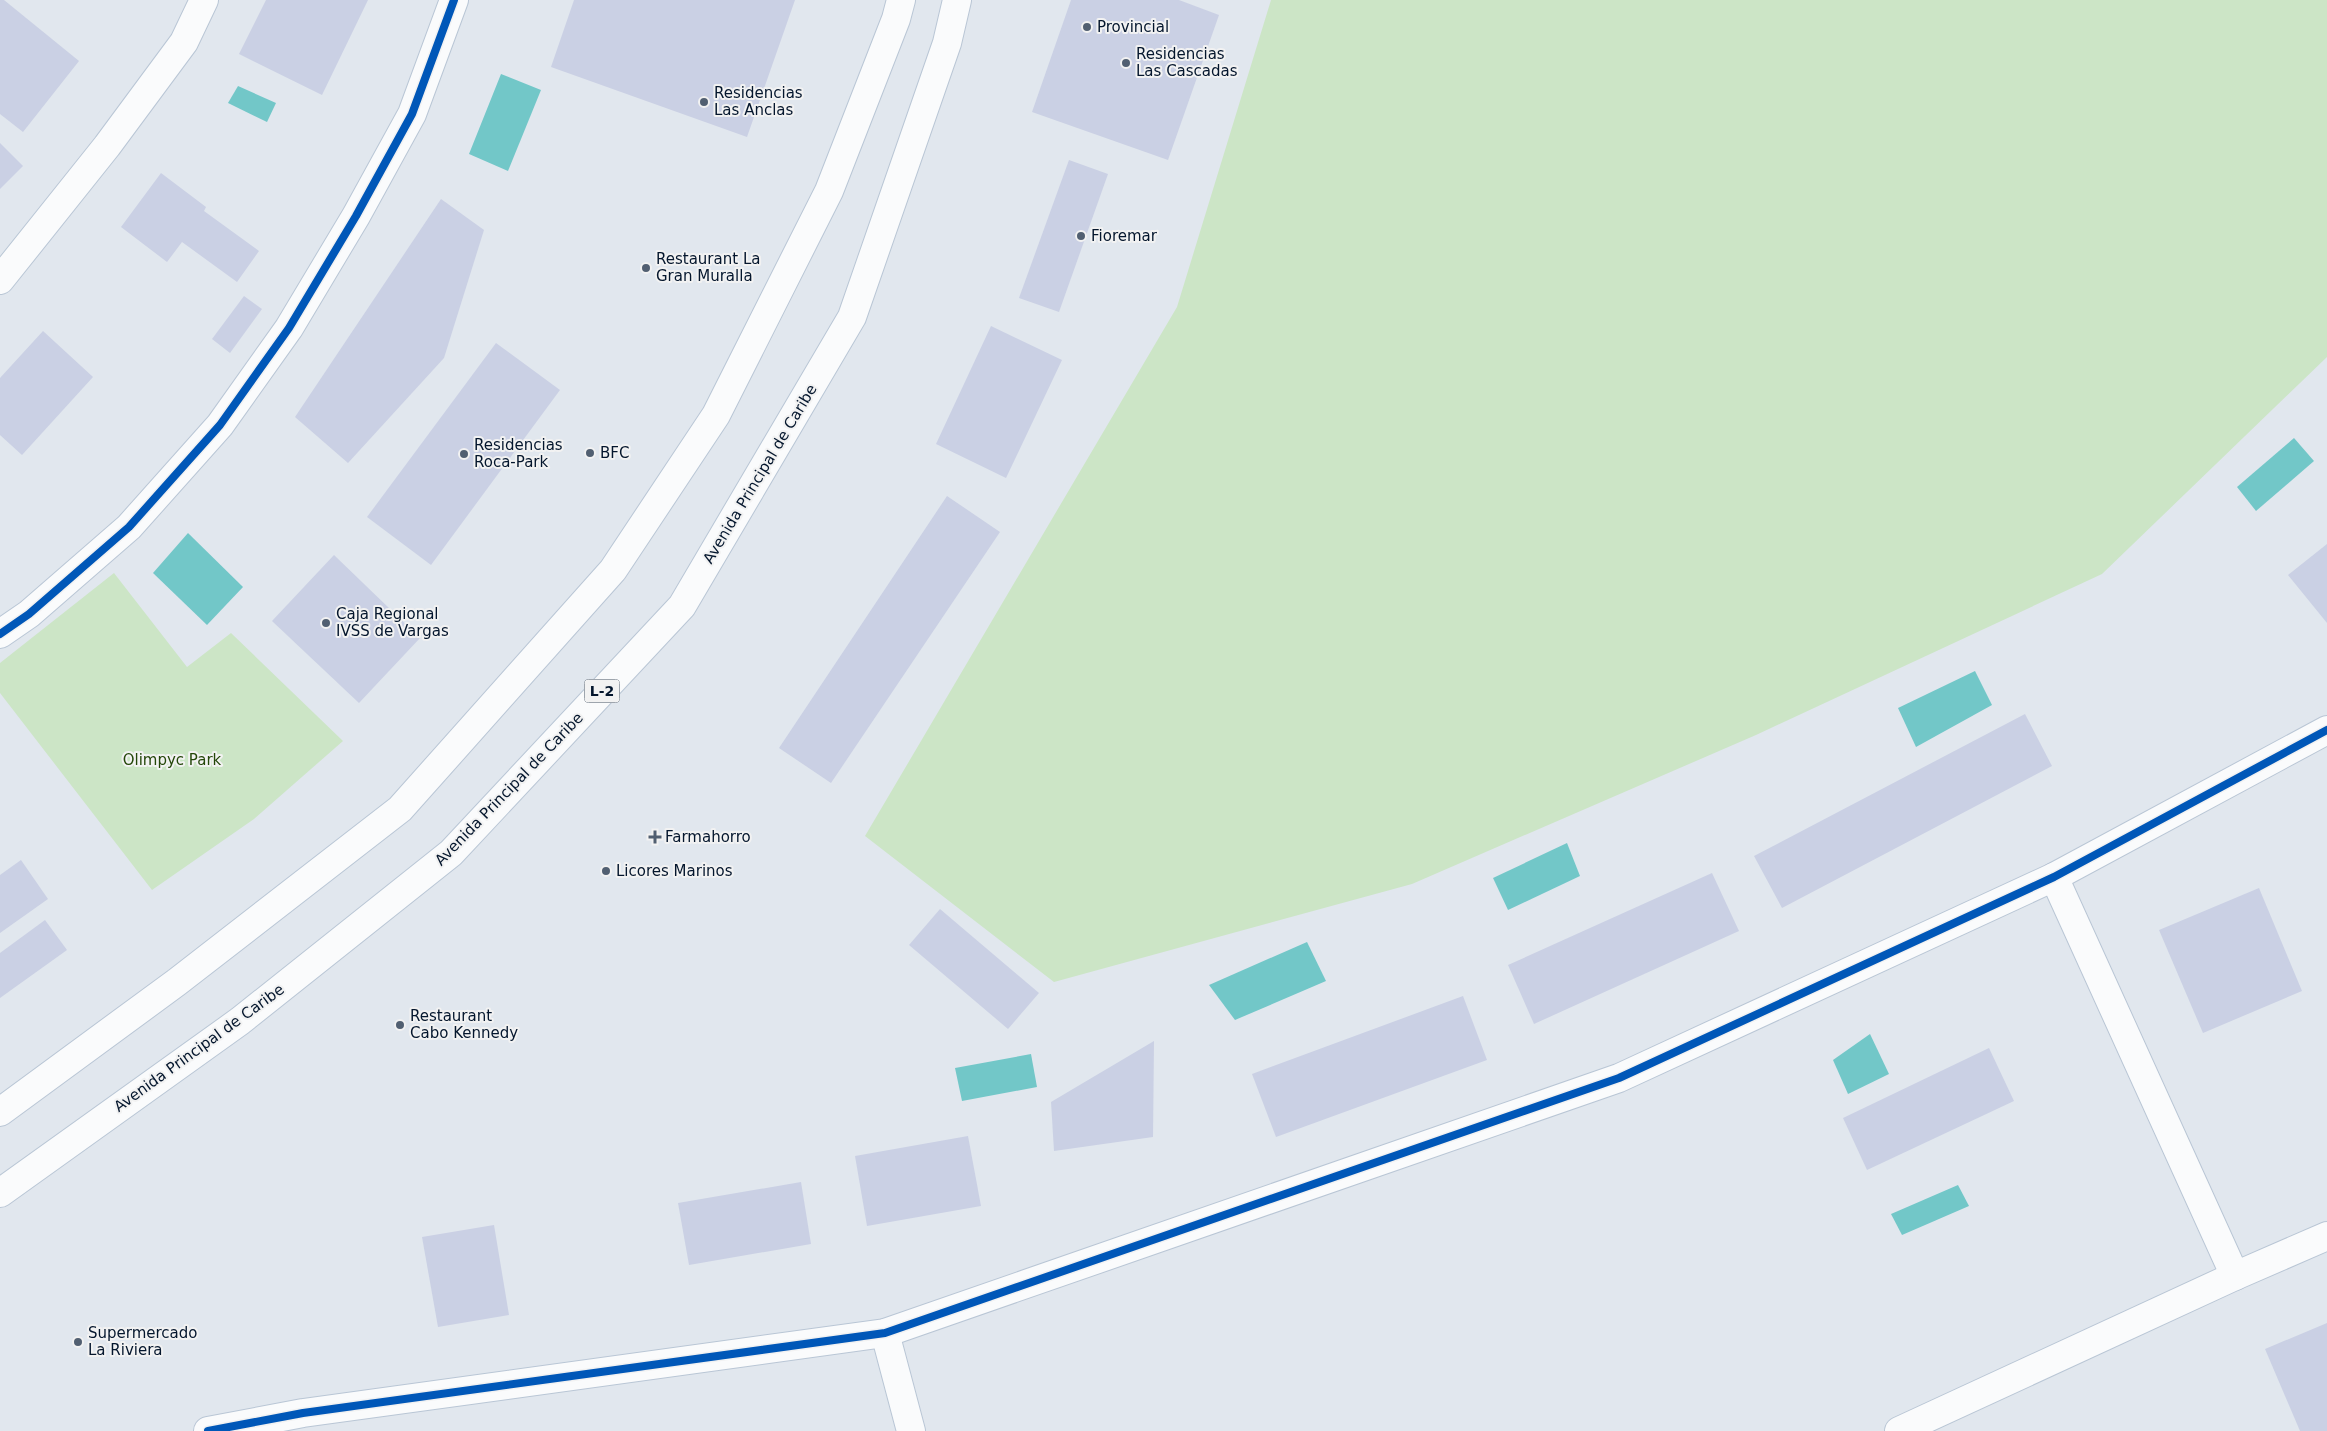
<svg xmlns="http://www.w3.org/2000/svg" width="2327" height="1431" font-family="'DejaVu Sans',sans-serif">
  <rect width="100%" height="100%" fill="#e1e7ee"/>
  <g fill="#cce5c6">
    <polygon points="1271,0 2327,0 2327,357 2102,574 1756,735 1412,884 1054,982 865,836 1177,307"/>
    <polygon points="114,573 187,667 231,633 343,741 254,819 152,890 0,693 0,663"/>
  </g>
  <g fill="#72c7c8">
    <polygon points="501,74 541,90 508,171 469,154"/>
    <polygon points="238,86 276,103 267,122 228,103"/>
    <polygon points="2294,438 2314,461 2256,511 2237,487"/>
    <polygon points="188,533 243,587 207,625 153,573"/>
    <polygon points="1975,671 1992,705 1916,747 1898,708"/>
    <polygon points="1567,843 1580,876 1508,910 1493,878"/>
    <polygon points="1307,942 1326,981 1235,1020 1209,985"/>
    <polygon points="1870,1034 1889,1074 1848,1094 1833,1060"/>
    <polygon points="1031,1054 1037,1087 962,1101 955,1068"/>
    <polygon points="1958,1185 1969,1206 1902,1235 1891,1214"/>
  </g>
  <g fill="#cad0e4">
    <polygon points="0,0 4,0 79,61 23,132 0,114"/>
    <polygon points="266,0 368,0 322,95 239,54"/>
    <polygon points="574,0 795,0 747,137 551,67"/>
    <polygon points="1071,0 1179,0 1219,15 1168,160 1032,112"/>
    <polygon points="0,143 23,166 0,189"/>
    <polygon points="1069,160 1108,174 1059,312 1019,298"/>
    <polygon points="161,173 206,207 204,211 259,251 237,282 182,242 167,262 121,227"/>
    <polygon points="441,199 484,230 444,358 348,463 295,417"/>
    <polygon points="244,296 262,309 230,353 212,339"/>
    <polygon points="991,326 1062,360 1006,478 936,444"/>
    <polygon points="43,331 93,377 22,455 0,435 0,378"/>
    <polygon points="496,343 560,390 431,565 367,517"/>
    <polygon points="947,496 1000,532 831,783 779,748"/>
    <polygon points="2327,544 2327,623 2288,575"/>
    <polygon points="334,555 420,638 359,703 272,621"/>
    <polygon points="2025,714 2052,766 1782,908 1754,856"/>
    <polygon points="21,860 48,899 0,933 0,875"/>
    <polygon points="1712,873 1739,931 1534,1024 1508,965"/>
    <polygon points="2259,888 2302,991 2203,1033 2159,930"/>
    <polygon points="940,909 1039,993 1008,1029 909,945"/>
    <polygon points="45,920 67,950 0,998 0,953"/>
    <polygon points="1463,996 1487,1060 1276,1137 1252,1074"/>
    <polygon points="1154,1041 1153,1137 1054,1151 1051,1102"/>
    <polygon points="1989,1048 2014,1101 1867,1170 1843,1118"/>
    <polygon points="968,1136 981,1206 867,1226 855,1156"/>
    <polygon points="801,1182 811,1244 689,1265 678,1203"/>
    <polygon points="494,1225 509,1315 438,1327 422,1237"/>
    <polygon points="2327,1323 2327,1431 2300,1431 2265,1349"/>
  </g>
  <g fill="none" stroke-linecap="round" stroke-linejoin="round">
    <g stroke="#b9c6d5" stroke-width="30">
      <g id="minor">
        <polyline points="0,280 107,146 184,42 204,0"/>
        <polyline points="0,634 29,614 129,527 220,425 289,328 356,216 412,114 454,0"/>
        <polyline points="2054,877 2235,1276"/>
        <polyline points="885,1333 911,1431"/>
        <polyline points="208,1431 303,1413 885,1333 1619,1078 2054,877 2327,730"/>
        <polyline points="1899,1431 2235,1276 2327,1236"/>
      </g>
    </g>
    <g stroke="#b9c6d5" stroke-width="30">
      <g id="primary">
        <polyline points="0,1112 177,982 400,809 613,570 716,415 829,191 896,19 901,0"/>
        <polyline points="0,1193 240,1021 451,853 682,606 852,317 947,43 957,0"/>
      </g>
    </g>
    <use href="#minor" stroke="#fafbfc" stroke-width="28"/>
    <use href="#primary" stroke="#fafbfc" stroke-width="28"/>
    <g stroke="#f2f2f2" stroke-width="11">
      <g id="cycleway">
        <polyline points="0,634 29,614 129,527 220,425 289,328 356,216 412,114 454,0"/>
        <polyline points="208,1431 303,1413 885,1333 1619,1078 2054,877 2327,730"/>
      </g>
    </g>
    <use href="#cycleway" stroke="#0057b8" stroke-width="8"/>
  </g>
  <g fill="#515f71" stroke="#f2f2f2" stroke-width="2">
    <circle cx="1087" cy="27" r="5"/>
    <circle cx="1126" cy="63" r="5"/>
    <circle cx="704" cy="102" r="5"/>
    <circle cx="1081" cy="236" r="5"/>
    <circle cx="646" cy="268" r="5"/>
    <circle cx="590" cy="453" r="5"/>
    <circle cx="464" cy="454" r="5"/>
    <circle cx="326" cy="623" r="5"/>
    <path d="M652.5 829.5h5v5h5v5h-5v5h-5v-5h-5v-5h5z"/>
    <circle cx="606" cy="871" r="5"/>
    <circle cx="400" cy="1025" r="5"/>
    <circle cx="78" cy="1342" r="5"/>
  </g>
  <g text-anchor="middle" dominant-baseline="central" stroke-width="4" stroke-linejoin="round" paint-order="stroke">
    <rect fill="#f2f2f2" stroke="#4b5868" stroke-width="1" x="584.5" y="679.5" width="35" height="23" rx="4"/>
    <g font-size="14" font-weight="bold" fill="#04162d">
      <text x="602" y="691">L-2</text>
    </g>
    <g font-size="15" fill="#04162d" stroke="#f2f2f2" text-anchor="start">
      <text x="1097" y="27">Provincial</text>
      <text x="1136" y="54">Residencias<tspan x="1136" dy="17">Las Cascadas</tspan></text>
      <text x="714" y="93">Residencias<tspan x="714" dy="17">Las Anclas</tspan></text>
      <text x="1091" y="236">Fioremar</text>
      <text x="656" y="259">Restaurant La<tspan x="656" dy="17">Gran Muralla</tspan></text>
      <text x="474" y="445">Residencias<tspan x="474" dy="17">Roca-Park</tspan></text>
      <text x="600" y="453">BFC</text>
      <text x="336" y="614">Caja Regional<tspan x="336" dy="17">IVSS de Vargas</tspan></text>
      <text x="665" y="837">Farmahorro</text>
      <text x="616" y="871">Licores Marinos</text>
      <text x="410" y="1016">Restaurant<tspan x="410" dy="17">Cabo Kennedy</tspan></text>
      <text x="88" y="1333">Supermercado<tspan x="88" dy="17">La Riviera</tspan></text>
    </g>
    <g font-size="15" fill="#04162d" stroke="#f2f2f2">
      <text transform="translate(760 474) rotate(-59)">Avenida Principal de Caribe</text>
      <text transform="translate(509 789) rotate(-46)">Avenida Principal de Caribe</text>
      <text transform="translate(199 1048) rotate(-36)">Avenida Principal de Caribe</text>
    </g>
    <g font-size="15" fill="#244709" stroke="#f2f2f2">
      <text x="172" y="760">Olimpyc Park</text>
    </g>
  </g>
</svg>
